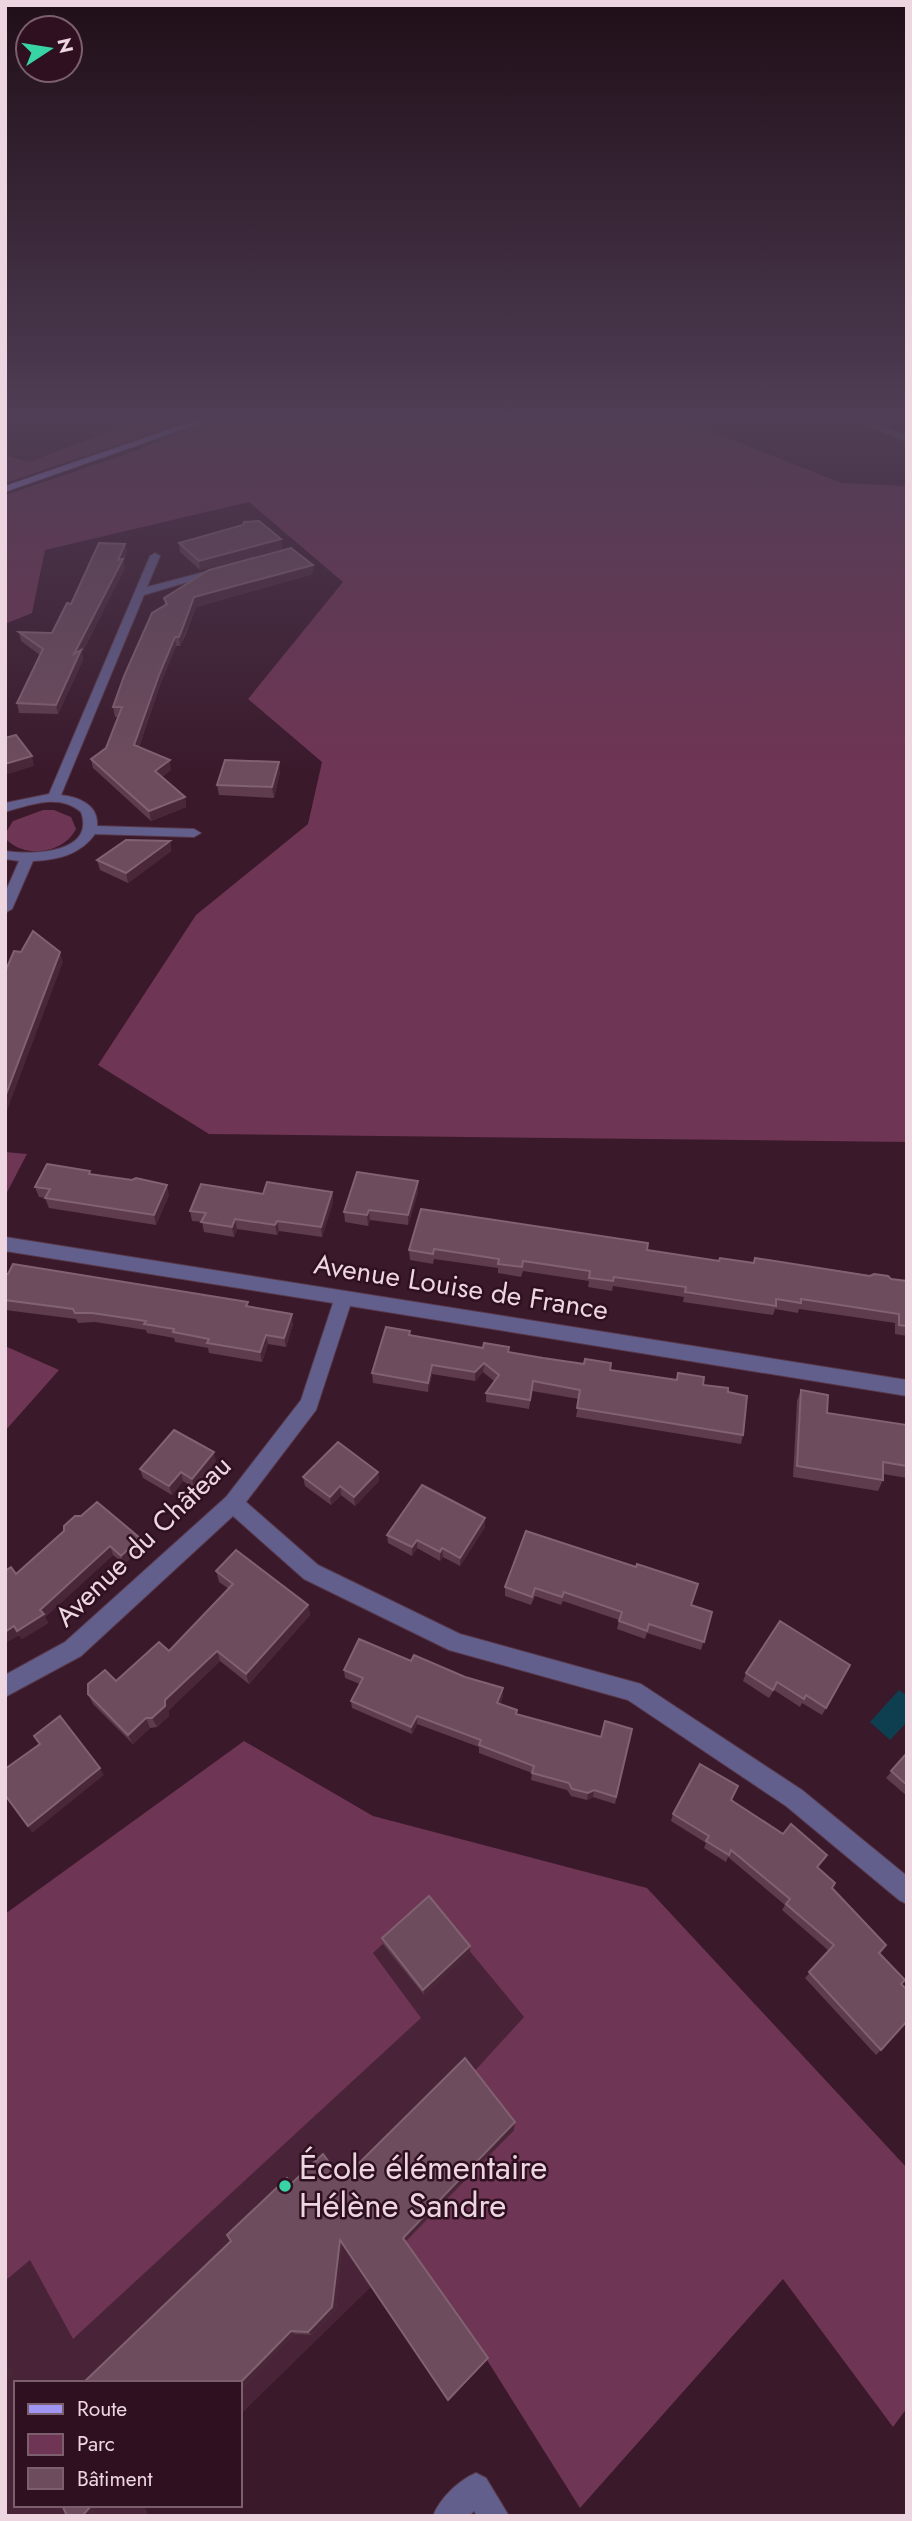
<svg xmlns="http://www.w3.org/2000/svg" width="912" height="2521" font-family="Jost,sans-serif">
  <rect width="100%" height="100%" fill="#3a192b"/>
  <polygon fill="#492337" points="429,1902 524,2017 472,2075 514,2129 404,2243 487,2360 448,2401 371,2287 240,2415 240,2383 16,2383 16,2505 148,2505 145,2508 149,2516 5,2516 5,2281"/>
  <g fill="#6f3554">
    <polygon points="137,421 188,421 5,483 5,455 29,462"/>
    <polygon points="207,421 684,421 841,483 907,486 907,1142 209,1134 98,1065 196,915 308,824 322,762 248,699 343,582 249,502 45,550 32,613 5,624 5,495 124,455"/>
    <path d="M 43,810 L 54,810 L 71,817 L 76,829 C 64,853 26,859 7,840 L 5,834 L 13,821 Z"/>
    <polygon points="5,1152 27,1154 5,1196"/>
    <polygon points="5,1346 59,1370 5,1431"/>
    <polygon points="244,1741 373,1816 647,1888 907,2168 907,2408 893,2427 783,2279 580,2508 487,2360 404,2243 514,2130 471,2075 524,2017 429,1902 373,1953 421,2018 73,2339 30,2260 5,2281 5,1914"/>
  </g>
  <polygon fill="#0e3f51" points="899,1690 907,1696 907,1722 890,1740 870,1722"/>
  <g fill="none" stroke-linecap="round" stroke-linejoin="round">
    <g stroke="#573748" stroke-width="2">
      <g id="minor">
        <polygon points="857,421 870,421 907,436 907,442"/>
        <path d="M 155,553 L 160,556 L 147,587 L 223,567 L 228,570 L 144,595 L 61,795 C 79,797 99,805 97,826 L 194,829 L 201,833 L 194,837 L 95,834 C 80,855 57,860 33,861 L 12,909 L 5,913 L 5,893 L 19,861 L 5,859 L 5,851 C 31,855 96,854 81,812 C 59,793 30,805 5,812 L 5,803 L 49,794 L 150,556 Z"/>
        <polygon points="5,1237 907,1380 907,1396 350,1306 316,1410 246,1502 318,1565 460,1634 641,1684 802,1790 907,1876 907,1904 899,1900 786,1806 628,1700 449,1650 304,1579 233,1516 81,1656 5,1697 5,1675 65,1642 226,1497 301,1400 333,1303 5,1251"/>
        <path d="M 476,2473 L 486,2478 L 509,2516 L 477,2516 L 474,2511 L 469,2516 L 433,2516 C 440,2498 459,2480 476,2473 Z"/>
      </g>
    </g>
    <g stroke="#573748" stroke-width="2">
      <polygon id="major" points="193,421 207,421 5,492 5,486"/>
    </g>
    <use href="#minor" fill="#635f8c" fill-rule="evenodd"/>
    <use href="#major" fill="#a195f4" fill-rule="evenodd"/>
  </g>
  <g fill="#5e3c4d">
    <polygon points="281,539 282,549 200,570 180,552 179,543"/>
    <polygon points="125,544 127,553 123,561 125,568 82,653 83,660 58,714 19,713 17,703 40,655 21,641 19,632 52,633 71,604"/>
    <polygon points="313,574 196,607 185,636 180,646 176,646 160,685 139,747 171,770 162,777 185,797 186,807 151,821 93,768 91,759 106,748 118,717 115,717 113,707 165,605 164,598"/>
    <polygon points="280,772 274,798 219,795 217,785"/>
    <polygon points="170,841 171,851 128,883 100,870 97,860"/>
    <polygon points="91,1174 169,1195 156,1225 49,1208 45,1198 39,1197 35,1187"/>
    <polygon points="332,1192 333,1202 322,1237 279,1231 277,1235 237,1229 234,1237 204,1232 202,1222 192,1221 190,1211 263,1194"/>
    <polygon points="418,1192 408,1225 370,1220 368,1226 345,1222 344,1212"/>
    <polygon points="421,1209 647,1250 719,1261 753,1262 755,1258 907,1281 907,1336 895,1334 895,1323 799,1309 798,1313 775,1309 773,1315 683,1302 684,1297 613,1286 612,1291 588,1287 589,1281 523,1271 521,1277 498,1273 498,1268 434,1259 433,1264 410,1260 409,1250"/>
    <polygon points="5,1274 249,1307 293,1324 286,1347 268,1344 262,1362 209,1353 208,1348 175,1342 174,1338 147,1333 146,1330 95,1322 78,1323 76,1319 5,1310"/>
    <polygon points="410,1331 410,1336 610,1370 676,1380 678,1373 703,1385 728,1392 743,1435 741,1444 576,1417 579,1399 532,1391 529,1409 486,1402 486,1393 494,1381 483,1372 475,1381 432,1374 428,1392 373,1383 372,1373"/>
    <polygon points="801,1390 827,1413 907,1425 907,1478 883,1474 883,1480 878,1491 793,1477 797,1401"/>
    <polygon points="216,1461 194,1488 183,1481 172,1495 143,1478 140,1469"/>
    <polygon points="378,1472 379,1481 355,1506 341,1495 331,1505 305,1486 303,1477"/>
    <polygon points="485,1527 460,1566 443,1557 440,1561 417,1548 412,1556 388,1543 387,1535"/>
    <polygon points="64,1531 143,1547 124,1564 113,1555 45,1617 48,1623 22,1639 19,1635 5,1643 16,1574"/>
    <polygon points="526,1531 691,1605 712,1612 701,1650 647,1633 645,1639 617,1629 619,1620 563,1601 561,1605 535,1596 531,1605 505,1596 505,1587"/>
    <polygon points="216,1571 308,1605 310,1615 249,1684 220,1661 169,1710 169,1716 157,1727 150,1728 133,1744 93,1704 88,1694 116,1681 169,1651 229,1589 219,1582"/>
    <polygon points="411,1661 503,1688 503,1696 500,1704 516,1714 601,1737 632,1729 615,1804 593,1797 587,1800 571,1796 567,1790 531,1780 532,1773 479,1753 479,1747 417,1724 412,1734 352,1708 351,1701 360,1684 345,1678 344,1670"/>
    <polygon points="746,1673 846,1673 822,1715 802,1703 800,1707 774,1690 769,1698 743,1681"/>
    <polygon points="907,1753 907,1796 886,1778"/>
    <polygon points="731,1801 823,1861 817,1868 901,1984 881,2050 876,2055 805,1978 829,1951 782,1910 785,1905 728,1857 726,1862 704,1848 706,1843 671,1821 673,1814"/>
    <polygon points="382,1938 470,1946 470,1952 424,1995 383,1944"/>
    <polygon points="514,2129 405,2242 487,2360 448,2401 342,2244 336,2310 312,2335 295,2334 240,2390 291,2184 342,2180"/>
  </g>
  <g fill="#492739">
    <polygon points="281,539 282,549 200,570 199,561"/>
    <polygon points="125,544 127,553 123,561 125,568 82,653 83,660 58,714 56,705 74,654"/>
    <polygon points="313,565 313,574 196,607 180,646 179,637 194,597"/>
    <polygon points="175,637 176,646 160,685 136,755 134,745 159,675"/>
    <polygon points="32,756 34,766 5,775 5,764"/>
    <polygon points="170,760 171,770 156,781 155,771"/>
    <polygon points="279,762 280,772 274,798 272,787"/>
    <polygon points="185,797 186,807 151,821 149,811"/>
    <polygon points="170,841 171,851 128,883 126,873"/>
    <polygon points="60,952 63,962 5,1116 5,1097"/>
    <polygon points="418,1181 418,1192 408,1225 408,1215"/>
    <polygon points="167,1185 169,1195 156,1225 154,1215"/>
    <polygon points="332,1192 333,1202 322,1237 321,1227"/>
    <polygon points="369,1210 370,1220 368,1226 367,1215"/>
    <polygon points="235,1219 237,1229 234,1237 232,1227"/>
    <polygon points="277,1221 279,1231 277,1235 275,1225"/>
    <polygon points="292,1314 293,1324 286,1347 284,1338"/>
    <polygon points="266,1335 268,1344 262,1362 260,1352"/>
    <polygon points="484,1363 483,1372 475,1381 475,1372"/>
    <polygon points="432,1365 432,1374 428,1392 428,1383"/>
    <polygon points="214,1452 216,1461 194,1488 192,1479"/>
    <polygon points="181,1472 183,1481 172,1495 169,1486"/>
    <polygon points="378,1472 379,1481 355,1506 354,1497"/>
    <polygon points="340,1486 341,1495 331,1505 330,1497"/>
    <polygon points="485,1518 485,1527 460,1566 460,1558"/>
    <polygon points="140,1538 143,1547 124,1564 121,1556"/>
    <polygon points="417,1540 417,1548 412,1556 412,1547"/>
    <polygon points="110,1546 113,1555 45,1617 48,1623 22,1639 17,1631"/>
    <polygon points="442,1548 443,1557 440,1561 440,1552"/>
    <polygon points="308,1605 310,1615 249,1684 246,1674"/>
    <polygon points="14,1626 19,1635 5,1643 5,1632"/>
    <polygon points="217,1651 220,1661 169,1710 169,1716 157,1727 152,1718 165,1700"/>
    <polygon points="503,1688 503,1696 497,1711 497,1703"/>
    <polygon points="417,1716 417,1724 412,1734 411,1727"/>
    <polygon points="146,1718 150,1728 133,1744 128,1735"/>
    <polygon points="100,1768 104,1775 32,1833 28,1826"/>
    <polygon points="594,1790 593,1797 587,1800 588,1793"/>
    <polygon points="470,1946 470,1952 424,1995 423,1990"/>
    <polygon points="515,2122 514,2129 404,2243 403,2238"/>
    <polygon points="340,2240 342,2244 336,2310 312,2335 308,2332"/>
    <polygon points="291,2331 295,2334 240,2390 240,2383"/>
    <polygon points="5,2359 13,2374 5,2382"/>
    <polygon points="92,2505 100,2505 90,2516 82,2516"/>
  </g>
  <g fill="#6d4c5d" stroke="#816271" stroke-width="2">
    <polygon points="259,521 281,539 199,561 179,543 243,525 244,522"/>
    <polygon points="99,543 125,544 118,560 123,559 74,654 81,650 56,705 17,703 43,649 19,632 52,633 67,603 71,604"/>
    <polygon points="291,548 313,565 194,597 183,627 179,637 175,637 159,675 134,745 170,760 155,771 185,797 149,811 91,759 106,748 122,707 113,707 124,676 152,613 167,604 164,598 209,570"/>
    <polygon points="16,735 32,756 5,764 5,738"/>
    <polygon points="225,760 279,762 272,787 217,785"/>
    <polygon points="126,840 170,841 126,873 97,860"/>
    <polygon points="33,931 60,952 5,1097 5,972 14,951 21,952"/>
    <polygon points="47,1164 90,1171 89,1174 132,1180 136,1178 167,1185 154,1215 45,1198 50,1189 35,1187"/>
    <polygon points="357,1172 418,1181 408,1215 369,1210 367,1215 344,1212"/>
    <polygon points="267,1182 332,1192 321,1227 277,1221 275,1225 235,1219 232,1227 201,1222 206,1213 190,1211 201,1184 263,1194"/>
    <polygon points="421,1209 648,1243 647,1250 719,1261 720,1258 754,1263 755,1258 870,1276 874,1274 888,1276 891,1279 907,1281 907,1326 899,1325 899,1314 801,1299 801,1303 776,1299 776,1306 685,1292 686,1287 614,1277 613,1281 589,1278 590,1271 523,1261 522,1267 498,1264 499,1259 434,1249 433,1254 409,1250"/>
    <polygon points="13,1264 248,1302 246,1306 292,1314 284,1338 266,1335 260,1352 207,1343 209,1339 173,1332 174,1329 144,1324 146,1321 92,1313 75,1313 73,1309 5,1300 5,1274 8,1274"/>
    <polygon points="386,1327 410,1331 409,1335 483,1348 484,1343 509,1347 508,1352 543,1358 584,1364 585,1359 611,1363 610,1370 677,1380 678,1373 704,1377 703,1385 728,1388 728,1392 747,1396 743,1435 577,1408 580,1390 533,1381 530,1400 486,1393 499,1375 484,1363 475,1372 432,1365 428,1383 372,1373"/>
    <polygon points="801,1390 828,1395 827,1413 907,1425 907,1466 883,1462 883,1480 797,1466"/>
    <polygon points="174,1430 214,1452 192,1479 181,1472 169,1486 140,1469"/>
    <polygon points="338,1442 378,1472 354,1497 340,1486 330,1497 303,1477"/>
    <polygon points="422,1485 485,1518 460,1558 442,1548 440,1552 417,1540 412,1547 387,1535"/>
    <polygon points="97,1502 140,1538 121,1556 110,1546 40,1610 44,1614 17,1631 14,1626 5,1632 5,1571 11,1567 16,1574 64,1531 64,1526 75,1516 81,1516"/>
    <polygon points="526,1531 636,1567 637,1564 698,1584 691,1605 712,1612 704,1642 649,1624 647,1631 619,1621 622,1612 564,1592 562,1597 535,1588 532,1597 505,1587"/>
    <polygon points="236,1550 308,1605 246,1674 217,1651 165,1700 165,1706 152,1718 146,1718 128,1735 88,1694 88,1684 105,1670 116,1681 159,1642 169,1651 233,1584 216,1571"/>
    <polygon points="780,1621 850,1665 826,1708 806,1695 804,1699 777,1682 773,1690 746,1673"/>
    <polygon points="359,1639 411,1661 414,1655 465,1677 503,1688 497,1703 517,1710 516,1714 601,1737 605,1721 632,1729 616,1797 594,1790 588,1793 572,1789 569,1783 532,1773 534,1766 479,1745 481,1740 417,1716 411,1727 351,1701 363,1678 344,1670"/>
    <polygon points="60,1716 100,1768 28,1826 5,1795 5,1769 40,1744 34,1736"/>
    <polygon points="907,1753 907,1785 891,1771"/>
    <polygon points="700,1764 738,1786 731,1800 783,1834 791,1824 827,1855 817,1867 835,1883 832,1888 886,1945 879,1953 905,1980 901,1984 907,1990 907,2021 881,2050 809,1972 834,1945 786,1904 790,1899 731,1850 729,1855 706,1841 709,1836 673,1814"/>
    <polygon points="429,1896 470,1946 423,1990 382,1938"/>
    <polygon points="465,2058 515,2122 403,2238 488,2358 448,2400 340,2240 332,2307 308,2332 291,2331 240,2383 83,2383 231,2241 227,2235 287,2178 291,2184 323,2154 342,2180"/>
    <polygon points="62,2505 92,2505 82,2516 67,2516"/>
  </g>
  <linearGradient id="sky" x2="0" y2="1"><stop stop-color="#200e18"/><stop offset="0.54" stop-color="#4f3e55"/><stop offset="1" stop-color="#4f3e55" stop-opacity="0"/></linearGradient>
  <rect width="912" height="774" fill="url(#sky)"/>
  <circle fill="#37d4a6" stroke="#2f1021" stroke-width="2.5" cx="285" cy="2186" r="7"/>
  <g text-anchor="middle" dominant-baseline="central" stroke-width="5" stroke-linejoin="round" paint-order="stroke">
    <g font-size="28" fill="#edd6e0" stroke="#2f1021">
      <text transform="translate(461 1287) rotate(9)">Avenue Louise de France</text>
      <text transform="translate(143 1541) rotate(-44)">Avenue du Château</text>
    </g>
    <g font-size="33" fill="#edd6e0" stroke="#2f1021" text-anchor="start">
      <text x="299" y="2167">École élémentaire<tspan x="299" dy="38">Hélène Sandre</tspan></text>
    </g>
  </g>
  <rect width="912" height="2521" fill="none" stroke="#edd6e0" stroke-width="14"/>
  <rect x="14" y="2381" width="228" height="126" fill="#2f1021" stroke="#7b5f6d" stroke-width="2"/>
  <rect x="28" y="2404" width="35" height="10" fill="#a195f4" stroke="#7b5f6d" stroke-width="2"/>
  <text x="77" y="2416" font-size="21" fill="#edd6e0">Route</text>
  <rect x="28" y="2434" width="35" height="21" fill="#6f3554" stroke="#7b5f6d" stroke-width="2"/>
  <text x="77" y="2451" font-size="21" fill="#edd6e0">Parc</text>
  <rect x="28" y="2468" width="35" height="21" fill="#6d4c5d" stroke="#7b5f6d" stroke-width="2"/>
  <text x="77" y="2486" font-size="21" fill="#edd6e0">Bâtiment</text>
  <g transform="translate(49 49) rotate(78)"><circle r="33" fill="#2f1021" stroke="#7b5f6d" stroke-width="2"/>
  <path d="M0-5L12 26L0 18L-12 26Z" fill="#37d4a6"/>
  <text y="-10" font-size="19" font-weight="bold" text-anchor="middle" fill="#edd6e0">N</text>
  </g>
</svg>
